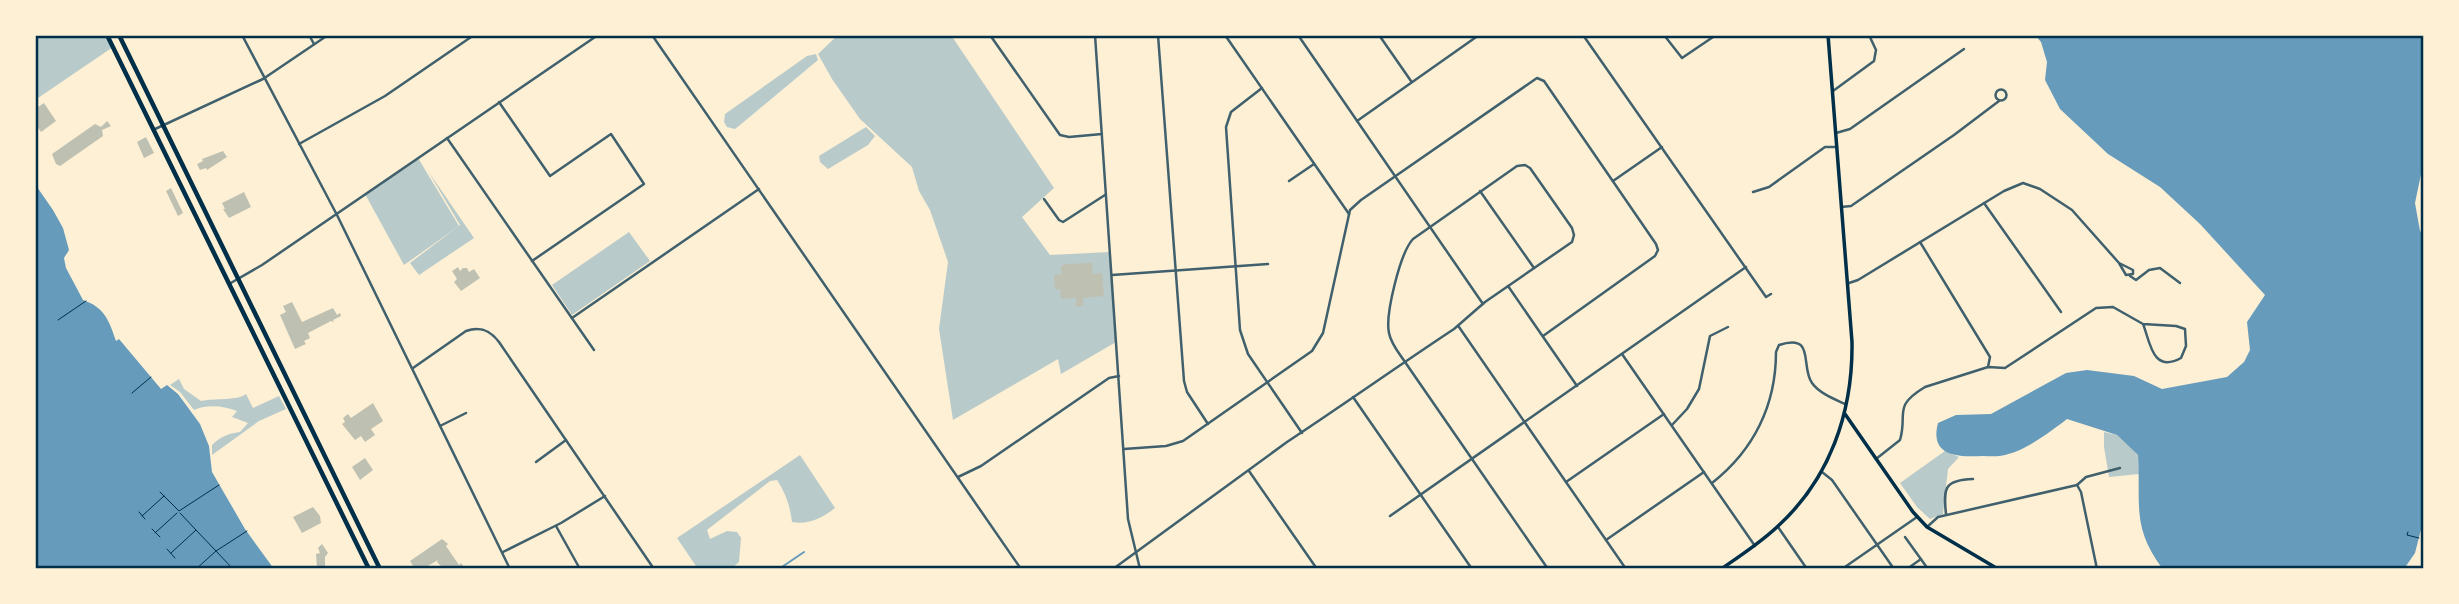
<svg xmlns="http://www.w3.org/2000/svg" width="2459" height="604" font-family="Poppins,sans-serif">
  <rect width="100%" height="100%" fill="#fdf0d5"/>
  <g fill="#b9caca">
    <polygon points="35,35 107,35 113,47 35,100"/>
    <polygon points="838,35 951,35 1054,188 1022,217 1050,255 1110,252 1116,342 1061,374 1058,359 953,420 939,329 948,262 930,210 919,191 912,167 860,119 832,79 818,54"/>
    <polygon points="816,54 818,60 740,125 735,129 727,127 724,122 725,114 807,56"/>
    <polygon points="866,127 875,136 868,145 828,169 820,162 819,156"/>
    <polygon points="418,158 459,226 404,265 365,194"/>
    <polygon points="428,171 474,238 419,275 410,263 460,225"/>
    <polygon points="629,232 650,261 572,315 552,285"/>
    <path d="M 179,379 L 184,389 L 201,401 C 214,398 237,401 246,394 L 253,408 L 279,396 L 286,409 L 259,421 L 212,455 L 212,445 C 221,436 228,434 240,432 L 248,423 L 232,417 L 237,411 C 223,406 208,404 194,410 L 180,392 L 170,385 Z"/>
    <polygon points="2104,432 2117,435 2138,455 2139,474 2109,477 2104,447"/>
    <polygon points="1945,451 1959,457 1948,469 1943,514 1930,519 1917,507 1900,483"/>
    <path d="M 800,455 L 835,508 C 823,518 808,525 792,522 C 790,506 786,494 777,480 L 770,481 L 707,530 L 710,539 L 727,531 L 737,532 L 741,538 L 739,562 L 731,569 L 698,569 L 677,538 Z"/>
  </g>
  <g fill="#669bbc">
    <path d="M 2035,35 L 2424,35 L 2424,160 L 2415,203 L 2420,231 L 2424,234 L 2424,518 L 2415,553 L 2404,569 L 2163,569 C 2131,527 2141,504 2138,455 L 2117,435 L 2067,419 C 2050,432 2025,451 2005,455 C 1998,457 1990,456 1983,456 C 1959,457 1929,457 1938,423 L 1956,415 L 1991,414 L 2066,373 L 2087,370 L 2134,376 L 2162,389 L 2227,377 L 2244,362 L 2250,350 L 2247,322 L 2265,295 L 2200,224 L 2160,187 L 2108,154 L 2060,109 L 2045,80 L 2047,62 L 2041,42 Z"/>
    <path d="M 35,159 L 37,187 L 53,210 L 63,228 L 69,250 L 64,258 L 66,268 L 83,300 C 104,307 109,320 116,341 L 119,339 L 161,389 L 167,385 L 178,394 L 200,424 L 209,446 L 212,472 L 245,529 L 274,569 L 35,569 Z"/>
  </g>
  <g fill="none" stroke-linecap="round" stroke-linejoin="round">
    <polyline stroke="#669bbc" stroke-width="2" points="779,569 804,552"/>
  </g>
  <g fill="#bec0b2">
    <polygon points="44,103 56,121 41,132 35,123 35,109"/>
    <polygon points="107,121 111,126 102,130 103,136 60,166 56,164 52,154 95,124 101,127"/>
    <polygon points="146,137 154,153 144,158 137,142"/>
    <polygon points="223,151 227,157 207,170 206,168 200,170 197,164 203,161 202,159"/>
    <polygon points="171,188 183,213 178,216 166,191"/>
    <polygon points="244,192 251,207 229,218 223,209 225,209 222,203"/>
    <polygon points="1092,263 1093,274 1102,273 1104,296 1083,298 1083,306 1076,307 1076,298 1061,299 1060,289 1055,289 1054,275 1062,274 1061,266 1066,264"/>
    <polygon points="458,267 460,271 463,268 467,268 469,272 474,269 480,278 461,291 454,282 457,279 452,271"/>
    <polygon points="292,302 302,322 333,308 337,315 340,313 341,316 333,320 334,322 331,321 308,333 310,338 304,341 306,344 295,349 280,315 286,312 283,306"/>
    <polygon points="373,403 383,421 371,429 375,435 365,442 361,436 355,440 342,424 345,422 343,418 348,414 351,418"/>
    <polygon points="365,458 373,470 360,480 352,467"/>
    <polygon points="313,507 320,516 321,523 302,533 293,517"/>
    <polygon points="442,539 448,544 446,546 459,565 461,563 463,566 462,569 444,569 437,562 438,560 426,567 427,569 415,569 410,561"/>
    <polygon points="322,544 328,553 325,557 325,569 317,569 316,554 320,553 318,548"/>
  </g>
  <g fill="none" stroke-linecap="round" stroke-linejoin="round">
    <g stroke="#003049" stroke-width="1">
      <polyline points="58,320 86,301"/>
      <polyline points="132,393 151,377"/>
      <polyline points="160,492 179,511 219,485"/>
      <polyline points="139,512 145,519"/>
      <polyline points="180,513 196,530"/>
      <polyline points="142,516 164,496"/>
      <polyline points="152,529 160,537"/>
      <polyline points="2408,532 2407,535 2419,538"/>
      <polyline points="155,533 177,513"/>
      <polyline points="167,549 175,558"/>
      <polyline points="171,553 196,530 216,551 247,531"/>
      <polyline points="187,568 187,569"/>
      <polyline points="196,569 216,551 233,569"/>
    </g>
    <g stroke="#3f606c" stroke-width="2.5">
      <polyline points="242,35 337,215 510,569"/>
      <polyline points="309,35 314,44"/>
      <polyline points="990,35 1060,135 1069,137 1102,134"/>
      <polyline points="1095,35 1128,519 1140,569"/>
      <polyline points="1158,35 1184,381 1187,392 1208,424"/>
      <polyline points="1225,35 1349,214"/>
      <polyline points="1379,35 1411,81"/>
      <polyline points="1583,35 1766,297 1771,294"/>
      <polyline points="1664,35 1682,58 1716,35"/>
      <polyline points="1262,88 1231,112 1226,127 1240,330 1248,354 1302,433"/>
      <circle cx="2001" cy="95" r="5.5"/>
      <polyline points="1833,91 1874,61 1876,50 1869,35"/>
      <polyline points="499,102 550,176 611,134 644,184 532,261"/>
      <polyline points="1357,121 1479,35"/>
      <polyline points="153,130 263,79 328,35"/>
      <polyline points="1836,133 1850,129 1964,49"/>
      <polyline points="447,138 594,350"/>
      <polyline points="299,144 385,96 474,35"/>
      <polyline points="1289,181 1314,164"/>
      <polyline points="1613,181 1662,147"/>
      <polyline points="1480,191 1534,268"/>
      <polyline points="1753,192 1769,187 1825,147 1837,147"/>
      <polyline points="1044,199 1059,220 1063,222 1105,195"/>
      <polyline points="1984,203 2061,312"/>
      <polyline points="1841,207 1851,206 1954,135 1999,101"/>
      <polyline points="1920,242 1990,357 1988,367"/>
      <polyline points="1112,275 1268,264"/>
      <polyline points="2130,276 2136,280 2149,270 2160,268 2180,283"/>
      <polyline points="1849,283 1858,280 2004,191 2023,183 2040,189 2072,210 2119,263 2133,270 2133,274 2126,275 2119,263"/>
      <polyline points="1508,286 1577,386"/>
      <polyline points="572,318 759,189"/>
      <polyline points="1459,327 1626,569"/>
      <polyline points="1622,354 1755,546"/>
      <path d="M 413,368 L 466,331 C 480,326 490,330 499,342 L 654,569"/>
      <polyline points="1353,397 1472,569"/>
      <polyline points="1672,425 1687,409 1699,389 1710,336 1728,327"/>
      <polyline points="440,426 466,413"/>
      <polyline points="1124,449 1166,446 1183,441 1312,351 1323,333 1350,210 1361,200 1537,78 1544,81 1656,244 1658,250 1655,256 1543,336"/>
      <path d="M 1876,459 L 1900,440 C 1908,413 1892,407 1925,387 L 1988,367 L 2005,368 L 2096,308 L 2113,307 L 2143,324 C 2150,341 2152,374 2181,358 L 2186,346 L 2185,329 L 2176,326 L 2143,324"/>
      <polyline points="536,462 566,440"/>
      <polyline points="1249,471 1317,569"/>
      <polyline points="1822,472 1832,480 1894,569"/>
      <polyline points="958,477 981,466 1109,378 1119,376"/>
      <polyline points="1566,482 1664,414"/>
      <path d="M 1712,483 C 1754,450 1776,405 1776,352 L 1779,345 C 1816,333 1800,366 1812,383 C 1819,393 1834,399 1845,404"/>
      <polyline points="2077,485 2081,492 2097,569"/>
      <polyline points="2077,485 2086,477 2120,468"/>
      <path d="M 1946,514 C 1943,487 1945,480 1973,479"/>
      <polyline points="1390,516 1746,267"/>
      <polyline points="556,526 580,569"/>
      <polyline points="1778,527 1807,569"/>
      <polyline points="1927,527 1938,517 2077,485"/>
      <polyline points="1905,537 1928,569"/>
      <polyline points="1606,540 1704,472"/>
      <polyline points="503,552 561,523 605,496"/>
      <path d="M 1113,569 L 1287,442 C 1343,405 1398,366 1454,329 L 1485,302 L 1572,242 L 1574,235 L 1572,228 L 1530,168 L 1525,165 L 1517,166 L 1413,239 C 1400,253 1385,315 1389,333 C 1391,344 1399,353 1405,362 L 1548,569"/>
      <polyline points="1842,569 1917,517"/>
      <polyline points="1907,569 1921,559"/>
    </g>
    <g stroke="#3f606c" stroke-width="2.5">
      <polyline points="652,35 1021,569"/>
      <polyline points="1298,35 1483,304"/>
      <polyline points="229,284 262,265 598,35"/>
    </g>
    <g stroke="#003049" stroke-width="3.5">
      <polyline points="1845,414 1913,512 1927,527 1998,569"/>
      <path d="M 1721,569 C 1740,556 1760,543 1777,527 C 1830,479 1853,412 1852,342 L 1828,35"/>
    </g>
    <g stroke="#003049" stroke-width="4.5">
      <polyline points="107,35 369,569"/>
      <polyline points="119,35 380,569"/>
    </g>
  </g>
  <rect width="2459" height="604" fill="none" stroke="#fdf0d5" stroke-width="74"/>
  <rect x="37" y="37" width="2385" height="530" fill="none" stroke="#003049" stroke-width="2.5"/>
</svg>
